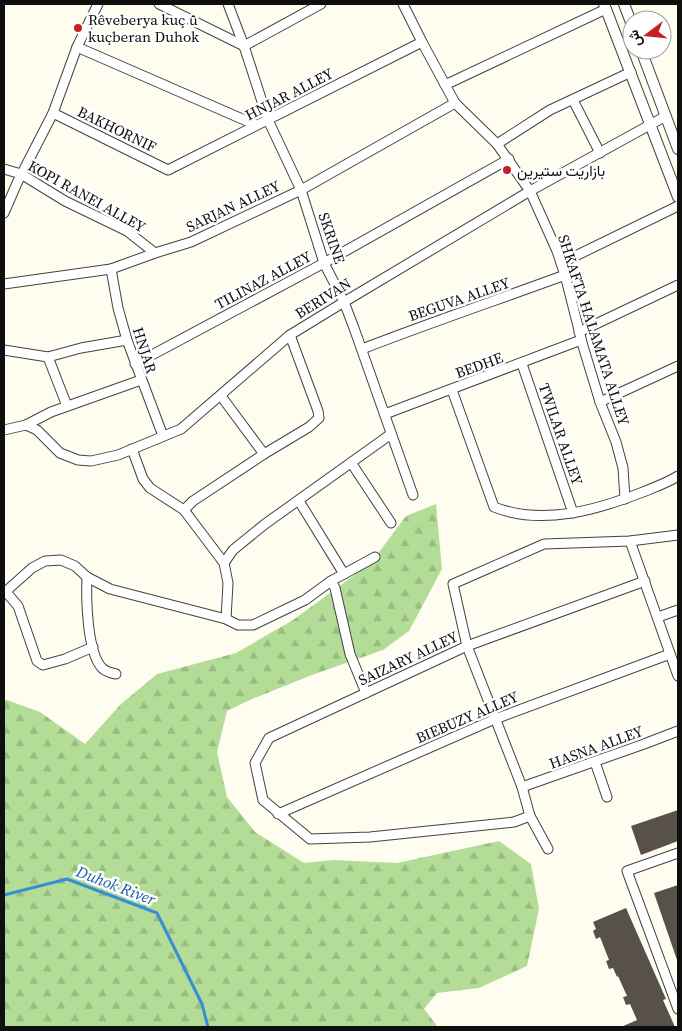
<svg xmlns="http://www.w3.org/2000/svg" width="682" height="1031" font-family="'Source Serif 4',Vazirmatn,serif">
  <defs>
    <pattern id="forest-firs" width="22" height="20" patternUnits="userSpaceOnUse" patternTransform="scale(1.25)"><rect width="22" height="20" fill="#b3dc97"/><path d="M5 1l3.5 6h-7zM16 11l3.5 6h-7z" fill="#99bc81"/></pattern>
  </defs>
  <rect width="100%" height="100%" fill="#fffdf0"/>
  <polygon fill="url(#forest-firs)" points="436,504 442,569 409,631 383,650 312,675 252,699 227,711 217,752 227,797 255,832 304,863 333,860 397,863 499,841 531,864 539,909 527,966 479,988 437,993 424,1009 438,1027 4,1027 4,699 40,712 85,744 120,705 157,674 236,653 293,620 371,563 406,516"/>
  <g fill="none" stroke-linecap="round" stroke-linejoin="round">
    <polyline stroke="#378ed2" stroke-width="3" points="4,895 67,879 157,913 202,1004 208,1027"/>
  </g>
  <g fill="#58504a">
    <polygon points="678,810 678,841 641,855 631,826"/>
    <polygon points="678,885 678,959 677,960 654,893"/>
    <polygon points="626,908 666,999 663,1000 675,1027 621,1027 637,1020 630,1004 626,1005 623,997 627,996 618,976 617,977 613,968 609,969 606,961 609,960 600,937 596,939 593,931 596,929 593,922"/>
  </g>
  <g fill="none" stroke-linecap="round" stroke-linejoin="round">
    <g stroke="#424242" stroke-width="11">
      <g id="minor">
        <polyline points="159,4 244,46"/>
        <polyline points="228,4 244,46 268,120 301,190 324,263 344,302 354,328 413,495"/>
        <polyline points="403,4 422,42 455,103 497,144 530,191 557,251 565,275 583,346 600,402 616,442 623,468 625,499"/>
        <polyline points="244,46 321,4"/>
        <polyline points="77,47 256,125"/>
        <polyline points="445,85 606,9"/>
        <polyline points="573,100 600,153"/>
        <polyline points="53,113 168,170 422,42"/>
        <polyline points="497,144 550,110 631,72"/>
        <polyline points="4,169 21,174 65,201 127,231 155,253"/>
        <polyline points="4,213 17,183 53,113 77,47 98,4"/>
        <polyline points="561,263 678,206"/>
        <polyline points="111,269 118,308 127,340 163,436"/>
        <polyline points="4,284 111,269 155,253 191,242 301,190 455,103"/>
        <polyline points="579,332 678,285"/>
        <path d="M 362,349 C 429,323 497,300 565,275"/>
        <polyline points="4,350 48,357 81,348 127,340"/>
        <polyline points="48,357 67,406"/>
        <polyline points="135,364 324,263 509,159"/>
        <polyline points="522,364 573,513"/>
        <path d="M 452,390 L 494,507 C 542,526 597,510 643,492 C 655,487 667,483 678,476"/>
        <polyline points="221,396 264,454 309,427 319,418 318,411 290,335"/>
        <polyline points="600,402 678,366"/>
        <polyline points="385,414 581,340"/>
        <polyline points="26,425 51,412 141,380"/>
        <polyline points="4,430 26,425 37,430 60,453 78,460 91,461 118,455 181,429 290,335 344,302 530,191 666,116"/>
        <polyline points="132,449 143,479 150,488 184,510 224,563 228,583 226,619"/>
        <polyline points="352,464 391,523"/>
        <polyline points="184,510 193,501 264,454"/>
        <polyline points="630,541 678,676"/>
        <polyline points="224,563 233,550 265,524 391,434"/>
        <polyline points="344,574 375,557"/>
        <path d="M 87,577 C 86,599 87,652 102,668 C 105,671 111,673 116,674"/>
        <polyline points="331,581 335,588 350,654 366,693"/>
        <polyline points="6,592 18,606 37,661 43,665 65,659 93,647"/>
        <polyline points="4,593 32,568 45,561 61,560 75,566 87,577 110,589 226,619 238,625 253,625 305,600 331,581 344,574 299,501"/>
        <polyline points="658,617 678,610"/>
        <polyline points="595,762 607,797"/>
        <polyline points="522,787 644,744 678,731"/>
        <polyline points="278,814 495,719 670,654"/>
        <polyline points="530,816 514,822 370,837 310,839 263,800 255,763 269,738 467,646 645,581"/>
        <polyline points="548,849 530,816 522,787 467,646 453,584 544,544 630,541 678,535"/>
        <polyline points="678,853 627,871 678,1009"/>
      </g>
    </g>
    <g stroke="#424242" stroke-width="12">
      <g id="tertiary">
        <polyline points="604,4 678,197"/>
        <polyline points="624,4 632,25"/>
        <polyline points="641,50 678,149"/>
      </g>
    </g>
    <use href="#minor" stroke="#fff" stroke-width="9"/>
    <use href="#tertiary" stroke="#fff" stroke-width="10"/>
  </g>
  <g fill="#c42123" stroke="#fff" stroke-width="2">
    <circle cx="78" cy="28" r="5"/>
    <circle cx="507" cy="170" r="5"/>
  </g>
  <g text-anchor="middle" dominant-baseline="central" stroke-width="5" stroke-linejoin="round" paint-order="stroke">
    <g font-size="15" fill="#0f0f0f" stroke="#fff" text-anchor="start">
      <text x="88" y="19">Rêveberya kuç û<tspan x="88" dy="17">kuçberan Duhok</tspan></text>
      <text x="517" y="170">بازاريت ستيرين</text>
    </g>
    <g font-size="15" fill="#0f0f0f" stroke="#fff">
      <text transform="translate(289 94) rotate(-27)">HNJAR ALLEY</text>
      <text transform="translate(117 129) rotate(26)">BAKHORNIF</text>
      <text transform="translate(87 196) rotate(29)">KOPI RANEI ALLEY</text>
      <text transform="translate(233 206) rotate(-25)">SARJAN ALLEY</text>
      <text transform="translate(332 238) rotate(71)">SKRINE</text>
      <text transform="translate(263 280) rotate(-28)">TILINAZ ALLEY</text>
      <text transform="translate(323 298) rotate(-32)">BERIVAN</text>
      <text transform="translate(459 299) rotate(-19)">BEGUVA ALLEY</text>
      <text transform="translate(594 330) rotate(72)">SHKAFTA HALAMATA ALLEY</text>
      <text transform="translate(145 350) rotate(72)">HNJAR</text>
      <text transform="translate(479 365) rotate(-20)">BEDHE</text>
      <text transform="translate(561 434) rotate(71)">TWILAR ALLEY</text>
      <text transform="translate(408 658) rotate(-25)">SAIZARY ALLEY</text>
      <text transform="translate(467 717) rotate(-23)">BIEBUZY ALLEY</text>
      <text transform="translate(596 747) rotate(-20)">HASNA ALLEY</text>
    </g>
    <g font-size="16" font-style="italic" fill="#1360a5" stroke="#fff">
      <text transform="translate(116 885) rotate(21)">Duhok River</text>
    </g>
  </g>
  <rect width="682" height="1031" fill="none" stroke="#0f0f0f" stroke-width="10"/>
  <g transform="translate(647 35) rotate(254)"><circle r="24" fill="#ffffff" stroke="#9f9f9f"/>
  <path d="M0-4L9 19L0 12L-9 19Z" fill="#c42123"/>
  <text y="-8" font-size="14" font-weight="bold" text-anchor="middle" fill="#0f0f0f">ش</text>
  </g>
</svg>
